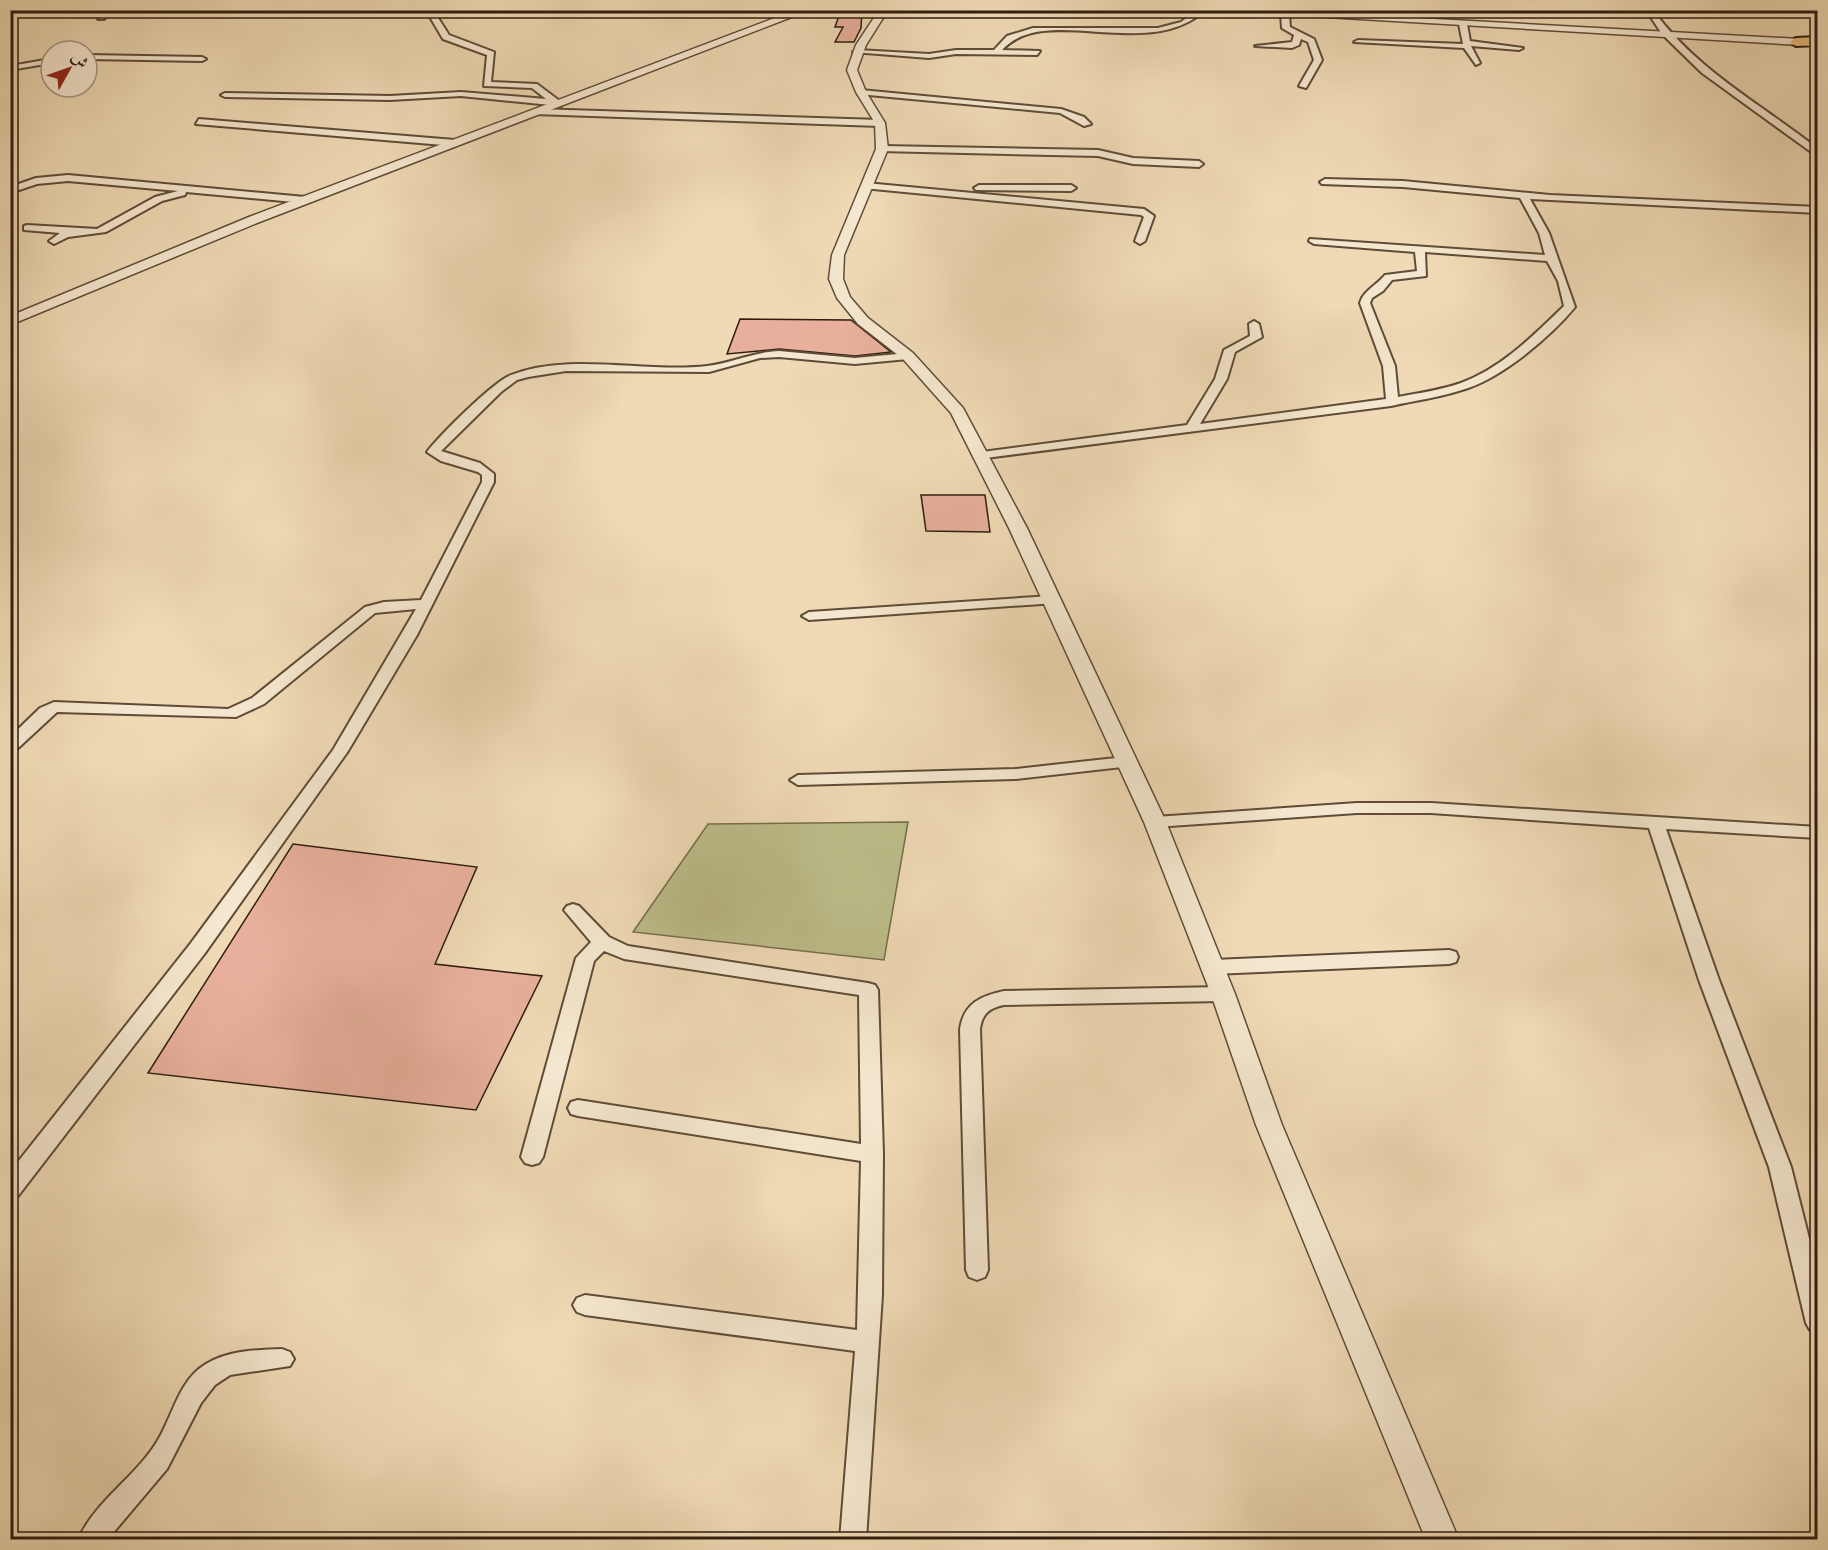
<svg xmlns="http://www.w3.org/2000/svg" width="1828" height="1550" font-family="'Libre Bodoni',Amiri,serif">
  <rect width="100%" height="100%" fill="#efdab5"/>
  <filter id="stains"><feTurbulence type="fractalNoise" baseFrequency=".00333" numOctaves="4"/><feColorMatrix values="0 0 0 0 .2 0 0 0 0 .09 0 0 0 0 .02 0 0 0 .5 -.17"/></filter>
  <radialGradient id="worn" r=".72"><stop offset=".6" stop-color="#630" stop-opacity="0"/><stop offset="1" stop-color="#630" stop-opacity=".3"/></radialGradient>
  <polygon fill="#bcbe8b" stroke="#766e4d" stroke-width="1.5" points="908,822 884,960 633,932 708,824"/>
  <g fill="#e8b09c" stroke="#2f1d0f" stroke-width="1.5">
    <polygon points="841,10 862,10 861,28 854,42 835,42 843,27 835,27"/>
    <polygon points="740,319 851,320 891,352 855,356 779,349 727,354"/>
    <polygon points="921,495 985,495 990,532 926,531"/>
    <polygon points="293,844 477,867 435,964 542,976 476,1110 148,1073"/>
  </g>
  <g fill="none" stroke-linecap="round" stroke-linejoin="round">
    <g stroke="#5f4c38" stroke-width="4">
      <g id="minor">
        <polygon points="106,10 114,10 104,19 98,19"/>
        <polygon points="426,10 433,10 449,35 494,52 491,82 537,84 561,102 561,106 461,96 390,100 225,97 221,95 225,93 390,96 461,92 546,99 532,88 484,86 487,55 443,39"/>
        <path d="M 1197,10 L 1205,10 C 1148,63 1046,2 1002,50 L 1040,51 L 1037,55 L 956,54 L 929,58 L 853,52 L 857,50 L 929,54 L 956,50 L 994,50 L 1007,36 L 1033,28 L 1158,28 L 1181,22 Z"/>
        <path d="M 1646,10 L 1653,10 C 1696,70 1761,104 1818,149 L 1818,157 L 1702,73 L 1662,34 Z"/>
        <polygon points="1285,12 1289,14 1290,27 1314,39 1322,60 1306,88 1299,86 1314,60 1308,42 1301,39 1299,45 1292,48 1255,46 1292,42 1294,35 1282,28 1281,14"/>
        <polygon points="1463,22 1467,24 1470,41 1523,48 1519,50 1471,46 1480,63 1476,65 1464,48 1354,42 1358,40 1463,44 1459,24"/>
        <polygon points="87,55 202,57 206,59 202,61 87,59"/>
        <polygon points="51,59 51,63 10,70 10,66"/>
        <polygon points="861,90 1061,109 1084,117 1091,124 1084,126 1060,113 858,94"/>
        <polygon points="537,109 880,120 884,123 880,126 534,114"/>
        <polygon points="199,119 455,140 459,143 455,146 196,124"/>
        <polygon points="882,146 1098,150 1133,158 1199,161 1203,164 1199,167 1133,164 1098,156 879,151 878,149"/>
        <polygon points="68,175 305,197 310,200 305,203 186,192 185,195 162,201 106,232 68,237 54,244 49,241 60,233 24,230 24,226 27,225 97,229 155,197 178,191 68,181 37,184 10,193 10,187 36,178"/>
        <path d="M 1325,179 L 1403,181 L 1550,195 L 1818,207 L 1818,213 L 1530,199 L 1549,233 L 1575,307 C 1550,337 1505,375 1468,388 C 1443,397 1417,400 1391,406 L 978,459 L 978,453 L 982,452 L 1187,425 L 1215,379 L 1224,350 L 1250,336 L 1249,324 L 1254,321 L 1259,324 L 1262,337 L 1235,352 L 1227,379 L 1200,424 L 1386,399 L 1383,366 L 1360,303 C 1363,291 1377,285 1385,275 L 1417,271 L 1415,252 L 1314,244 L 1309,241 L 1310,239 L 1545,255 L 1539,233 L 1520,198 L 1403,187 L 1322,184 L 1320,182 ZM 1425,252 L 1547,261 L 1558,281 L 1564,306 C 1534,335 1502,368 1461,383 C 1441,390 1419,393 1398,397 L 1395,366 L 1370,303 L 1372,298 L 1383,291 L 1392,280 L 1426,276 Z"/>
        <polygon points="866,183 1144,209 1154,216 1145,241 1140,244 1135,241 1144,217 1141,215 863,188 863,184"/>
        <polygon points="979,185 1071,185 1076,188 1071,191 976,190 974,188"/>
        <path d="M 779,351 L 855,358 L 908,353 L 914,356 L 908,359 L 855,364 L 779,357 L 760,358 L 709,372 L 566,371 L 528,377 L 517,380 L 501,392 L 441,451 L 480,463 L 494,474 L 494,482 L 417,635 L 348,751 L 205,953 L 18,1196 L 10,1199 L 10,1172 L 191,943 L 333,750 L 416,609 L 375,613 L 264,704 L 236,717 L 57,712 L 16,750 L 10,752 L 10,737 L 40,708 L 54,702 L 228,709 L 252,698 L 365,607 L 384,602 L 421,600 L 482,482 L 482,475 L 478,472 L 441,461 L 427,452 C 440,435 493,382 511,375 C 569,352 646,373 707,366 C 732,363 754,352 779,351 Z"/>
        <polygon points="1051,596 1056,597 1058,600 1056,603 809,620 802,616 809,612"/>
        <polygon points="1125,757 1133,762 1131,766 1015,779 798,785 790,780 798,775 1015,769"/>
        <polygon points="1357,803 1431,803 1818,827 1818,838 1666,829 1719,980 1791,1167 1818,1274 1818,1333 1810,1330 1806,1323 1769,1167 1699,980 1649,828 1431,813 1357,813 1155,827 1146,822 1155,817"/>
        <polygon points="573,904 579,906 609,937 628,946 868,983 875,985 878,990 883,1154 882,1295 866,1540 840,1540 855,1351 585,1315 577,1312 573,1305 577,1298 585,1295 857,1330 861,1161 578,1116 571,1114 568,1108 571,1102 578,1100 861,1144 859,995 624,959 604,951 594,961 543,1157 539,1163 532,1165 525,1163 521,1157 576,958 591,942 564,910 567,906"/>
        <polygon points="1449,950 1456,952 1458,957 1456,962 1449,964 1213,974 1206,972 1204,967 1206,962 1213,960"/>
        <path d="M 1223,987 L 1230,989 L 1233,994 L 1230,999 L 1223,1001 L 1004,1005 C 989,1008 982,1014 980,1029 L 988,1270 L 985,1277 L 977,1280 L 969,1277 L 966,1270 L 960,1029 C 964,1003 981,996 1004,991 Z"/>
        <path d="M 282,1349 L 290,1352 L 294,1359 L 290,1366 L 230,1375 L 215,1385 L 201,1403 L 167,1469 L 107,1540 L 78,1540 C 95,1501 137,1476 158,1440 C 173,1415 179,1380 206,1364 C 229,1350 257,1350 282,1349 Z"/>
      </g>
    </g>
    <g stroke="#5f4c38" stroke-width="3">
      <g id="tertiary">
        <polygon points="796,10 810,10 257,223 10,325 10,316 249,217"/>
        <polygon points="879,10 888,10 866,45 857,70 866,92 885,123 888,149 844,255 843,279 850,297 868,318 913,353 963,408 1027,528 1166,822 1235,994 1282,1125 1459,1540 1426,1540 1256,1125 1211,994 1144,822 1009,528 951,413 903,359 858,324 837,298 829,279 832,255 876,149 875,123 856,92 847,70 856,45"/>
        <polygon points="1206,10 1269,10 1818,40 1818,46"/>
      </g>
    </g>
    <g stroke="#2f1d0f" stroke-width="4">
      <polygon id="trunk" points="1818,37 1818,45 1796,46 1790,42 1796,38"/>
    </g>
    <use href="#minor" fill="#f5e7cf" fill-rule="evenodd"/>
    <use href="#tertiary" fill="#f5e7cf" fill-rule="evenodd"/>
    <use href="#trunk" fill="#e8bd7a" fill-rule="evenodd"/>
  </g>
  <rect width="1828" height="1550" fill="none" stroke="#efdab5" stroke-width="36"/>
  <rect x="12" y="12" width="1804" height="1526" fill="none" stroke="#2f1d0f" stroke-width="3"/>
  <rect x="18" y="18" width="1792" height="1514" fill="none" stroke="#2f1d0f" stroke-width="1.5"/>
  <g transform="translate(69 69) rotate(50)"><circle r="28" fill="#f5e7cf" stroke="#a69682" stroke-width="1.5"/>
  <path d="M0-4.5L10 22L0 15L-10 22Z" fill="#8f2418"/>
  <text y="-9" font-size="16" font-weight="bold" text-anchor="middle" fill="#2f1d0f">ش</text>
  </g>
  <rect width="100%" height="100%" filter="url(#stains)"/>
  <rect width="100%" height="100%" fill="url(#worn)"/>
</svg>
